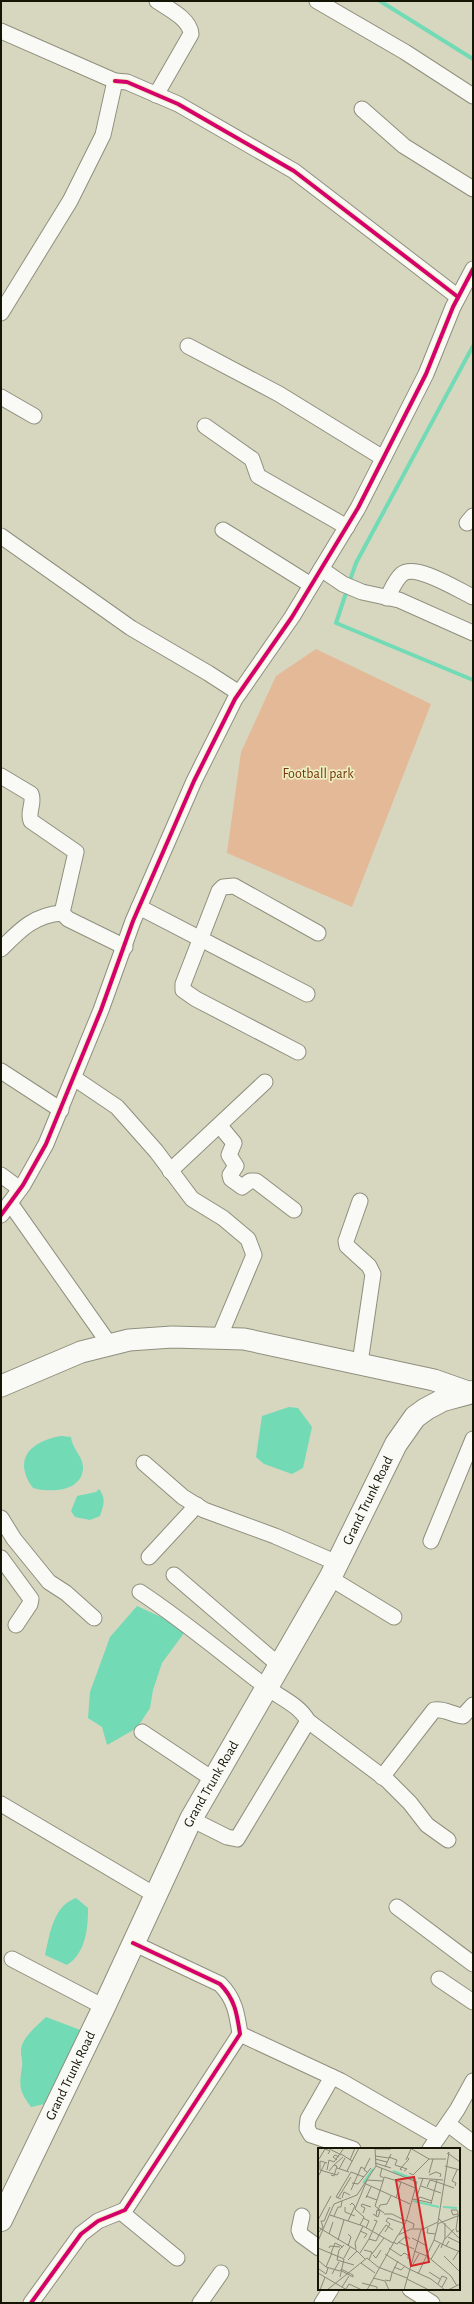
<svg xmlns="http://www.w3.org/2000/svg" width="474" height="2304" font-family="'Alegreya Sans',sans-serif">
  <rect width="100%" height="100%" fill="#d7d7c0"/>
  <polygon fill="#e3b998" points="316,649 431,704 352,907 227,853 241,752 276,676"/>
  <g fill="#72dab5">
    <polygon points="289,1407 298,1408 312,1427 303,1468 292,1474 264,1464 256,1457 262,1416"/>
    <path d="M 61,1436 L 71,1437 C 72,1449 82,1455 83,1466 C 84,1492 50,1493 33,1488 C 12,1459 31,1441 61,1436 Z"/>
    <path d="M 99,1489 C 106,1498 104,1505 100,1516 L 90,1520 L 75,1517 L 71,1511 L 77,1496 L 96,1492 Z"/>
    <polygon points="137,1606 187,1629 162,1663 153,1690 150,1708 137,1728 107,1745 102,1727 88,1718 90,1692 110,1637"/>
    <path d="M 76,1898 L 88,1908 C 88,1928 86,1953 67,1965 L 45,1955 C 50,1934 53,1906 76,1898 Z"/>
    <path d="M 46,2017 L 83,2031 L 49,2103 L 31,2107 C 19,2091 19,2086 22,2067 C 23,2061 21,2057 21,2051 C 21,2038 37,2026 46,2017 Z"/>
  </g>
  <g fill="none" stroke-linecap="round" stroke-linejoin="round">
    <g stroke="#72dab5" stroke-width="4">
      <polyline points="380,1 473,59"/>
      <polyline points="349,583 356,563 473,346"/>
      <polyline points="347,590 336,623 473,680"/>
    </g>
    <g stroke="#8f8f7d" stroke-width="17">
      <g id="minor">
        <polyline points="317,1 405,52 473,96"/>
        <polyline points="1,31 115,81 103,135 70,201 1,313"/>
        <polyline points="115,81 127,82 178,104 294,171 458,297"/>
        <path d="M 156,95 L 191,34 C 190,19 169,9 157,1"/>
        <polyline points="362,109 404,146 473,189"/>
        <polyline points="188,346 279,394 383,458"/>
        <polyline points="1,397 34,416"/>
        <polyline points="205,426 252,459 258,476 347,527"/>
        <polyline points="467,523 473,516"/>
        <polyline points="223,530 311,585"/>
        <polyline points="1,536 131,628 208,673 239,693"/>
        <polyline points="321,569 343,584 362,592 399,600 473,633"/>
        <path d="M 387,598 C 391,591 395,580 402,574 C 416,563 458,590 473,597"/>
        <path d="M 1,776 L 31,794 C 35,803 27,812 31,821 L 76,852 L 62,913 L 68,919 L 125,947"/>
        <polyline points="139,907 307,994"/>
        <path d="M 1,949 C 20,930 34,915 62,913"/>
        <polyline points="298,1052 196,999 183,990 183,984 219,891 223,887 234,886 318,933"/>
        <polyline points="1,1071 61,1110"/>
        <polyline points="74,1078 117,1107 156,1151 192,1199 223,1218 248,1239 254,1255 219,1338"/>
        <polyline points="220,1126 234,1143 229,1155 236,1166 230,1175 231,1179 242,1187 250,1181 256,1181 294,1210"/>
        <polyline points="170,1171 265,1082"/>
        <polyline points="1,1175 20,1189"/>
        <polyline points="10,1203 110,1345"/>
        <polyline points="1,1215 23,1185 46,1144 101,1010 133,921 194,781 235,699 292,617 358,508 426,374 453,307 473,269"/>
        <polyline points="360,1363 373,1274 369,1266 347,1246 346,1241 360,1201"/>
        <polyline points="144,1463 183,1497 204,1510 275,1536 337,1563"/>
        <polyline points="1,1518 14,1539 49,1582 66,1593 94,1618"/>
        <polyline points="431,1541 473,1439"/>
        <polyline points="149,1557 197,1505"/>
        <polyline points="1,1558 31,1599 30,1604 16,1625"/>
        <polyline points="174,1575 280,1666"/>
        <polyline points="330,1578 394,1617"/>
        <path d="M 140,1592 C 184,1621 224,1655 266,1687 C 281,1698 299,1705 308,1721 L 387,1780 L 410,1803 L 427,1825 L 448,1840"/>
        <polyline points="142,1732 214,1780"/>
        <path d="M 382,1777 L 434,1710 C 445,1708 452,1715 463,1716 L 473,1705"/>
        <polyline points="1,1804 155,1895"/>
        <polyline points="191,1819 227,1837 237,1839 308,1721"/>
        <polyline points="397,1907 473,1964"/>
        <polyline points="12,1959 104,2007"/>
        <polyline points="439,1979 473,2002"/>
        <polyline points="240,2034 341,2081 438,2137"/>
        <polyline points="332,2077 308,2119 307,2128 311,2135 353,2149"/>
        <polyline points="448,2124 473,2143"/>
        <polyline points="430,2149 457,2110 473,2081"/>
        <polyline points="121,2212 177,2258"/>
        <polyline points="302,2216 299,2230 301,2235 319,2248"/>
        <polyline points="410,2289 432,2303"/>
        <path d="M 31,2303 L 81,2234 L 98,2221 L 125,2210 L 240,2034 C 237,2014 235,1999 220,1984 L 133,1943"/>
        <polyline points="200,2303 221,2273"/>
        <polyline points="322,2303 331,2289"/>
      </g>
    </g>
    <g stroke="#8f8f7d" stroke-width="23">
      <polyline id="secondary" points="1,1386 81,1352 129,1340 172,1337 244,1339 434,1380 468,1392"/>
    </g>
    <g stroke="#8f8f7d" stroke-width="24">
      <g id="primary">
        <path id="s1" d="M 1,2220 L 104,2007 L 191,1819 L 330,1578 L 396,1444 L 415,1417 L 426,1409 L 443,1400 L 473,1392"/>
      </g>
    </g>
    <use href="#minor" stroke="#f9f9f6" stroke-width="15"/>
    <use href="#secondary" stroke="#f9f9f6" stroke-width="21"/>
    <use href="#primary" stroke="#f9f9f6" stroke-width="22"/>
    <g stroke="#edeec3" stroke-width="6">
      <g id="cycleway">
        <polyline points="115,81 127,82 178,104 294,171 458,297"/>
        <polyline points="1,1215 23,1185 46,1144 101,1010 133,921 194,781 235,699 292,617 358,508 426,374 453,307 473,269"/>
        <path d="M 31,2303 L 81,2234 L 98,2221 L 125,2210 L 240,2034 C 237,2014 235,1999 220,1984 L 133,1943"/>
      </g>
    </g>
    <use href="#cycleway" stroke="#d6006c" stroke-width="4"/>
  </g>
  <g text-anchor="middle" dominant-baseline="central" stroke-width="3.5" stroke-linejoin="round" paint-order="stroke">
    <g font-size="14" fill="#743509" stroke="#edeec3">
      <text x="318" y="774">Football park</text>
    </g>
    <g font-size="14" fill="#151506" stroke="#edeec3">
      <text stroke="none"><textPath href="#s1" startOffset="808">Grand Trunk Road</textPath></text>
      <text stroke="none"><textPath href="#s1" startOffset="484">Grand Trunk Road</textPath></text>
      <text stroke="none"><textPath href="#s1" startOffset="160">Grand Trunk Road</textPath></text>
    </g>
  </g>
  <g transform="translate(318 2148)">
    <rect width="142" height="142" fill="#d7d7c0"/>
    <path fill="none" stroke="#72dab5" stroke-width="2" d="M 75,23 L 98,32M 45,35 L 55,21M 95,53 L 121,59M 125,59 L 139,60"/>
    <path fill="none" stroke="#898976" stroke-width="1" d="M 10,0 L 23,7M 92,0 L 111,11 L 128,11M 57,1 L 73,1M 23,6 L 34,13M 131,6 L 142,14M 57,8 L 71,10M 71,9 L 79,12 L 77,17 L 89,21 L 86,23M 1,11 L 7,1 L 12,3 L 10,6M 57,11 L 69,14M 19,12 L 15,9 L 17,7 L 21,9M 32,12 L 37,0M 88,12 L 93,1M 9,15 L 2,13 L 2,22 L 19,27 L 21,24M 57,15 L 73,20M 16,17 L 25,9M 58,18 L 99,34 L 88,74 L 81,86M 127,18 L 142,22M 67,19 L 73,6M 19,20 L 31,24M 21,21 L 27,10M 9,22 L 11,12 L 16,14 L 26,0M 84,22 L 82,21 L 91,11 L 89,9M 11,23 L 16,17 L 19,18 L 16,28 L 13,27M 29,23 L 41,0M 33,24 L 46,29M 49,24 L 46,22 L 52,10M 91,25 L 95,27 L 111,11M 111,25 L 115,11M 1,27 L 7,15M 40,27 L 43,19 L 47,21M 111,27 L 118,24 L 123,26 L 122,29M 66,29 L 83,34 L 78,50M 100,30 L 125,32M 83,34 L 97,40M 119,34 L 136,40M 34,35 L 40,36 L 53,20M 46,35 L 92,56M 103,38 L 123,45M 137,38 L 138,35 L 134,33 L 139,22M 109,39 L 112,32 L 119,34M 33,42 L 40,26M 48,48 L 59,52 L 57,58 L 66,65M 99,48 L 105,30M 20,50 L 33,29M 24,50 L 26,44 L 32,47M 48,50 L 53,39M 23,51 L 18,49 L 33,24M 94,51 L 100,52 L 102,49 L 114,53M 59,52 L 66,30 L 62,28 L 64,20M 100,52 L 113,55M 113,56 L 119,32M 27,59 L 27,64 L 37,68M 60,62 L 62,57 L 69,56 L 73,48M 45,65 L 47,60 L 43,58 L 44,56 L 53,59M 55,66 L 58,68 L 59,62 L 62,63 L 60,69 L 58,68M 66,66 L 74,66 L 88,73M 140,66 L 135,67 L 133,62 L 139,62 L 140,64 L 140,67M 12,67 L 45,78 L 75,95M 16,68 L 20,59 L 23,59 L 24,53M 140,68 L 138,81 L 139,84 L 142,82M 45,70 L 51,73 L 48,80M 120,70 L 142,91M 0,72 L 13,48M 88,72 L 96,76 L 95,80M 30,73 L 37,58 L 34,55 L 32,57M 119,76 L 142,67M 42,77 L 46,69 L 37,61 L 49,32 L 65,33M 0,79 L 38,102 L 47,111M 110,80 L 109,85 L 118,86M 42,83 L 49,86 L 46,90M 67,84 L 72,76 L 68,73 L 70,70 L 87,76M 0,85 L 5,79 L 3,73 L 6,73 L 12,59M 11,86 L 15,74M 30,86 L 33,89 L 30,98M 61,87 L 68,77 L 75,82M 130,89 L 142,95M 94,90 L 107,97M 51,91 L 59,73 L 56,72M 127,91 L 136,81M 20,92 L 26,72M 116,92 L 120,76M 0,93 L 16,56 L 39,47 L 58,18 L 57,0M 75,94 L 79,96 L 88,88 L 92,91M 80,94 L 96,101M 26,97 L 21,102 L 19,112 L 36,117M 128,98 L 142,104M 0,100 L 26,111 L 22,129M 11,100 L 12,98 L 22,99M 71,100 L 83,108 L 86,105 L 90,107 L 90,111M 123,100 L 127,90 L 127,75M 38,101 L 37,95 L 45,78M 46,102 L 54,104 L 51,112M 96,103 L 109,108M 13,105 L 17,95 L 25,99M 42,105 L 51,91 L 58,93 L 61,87M 54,106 L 66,90M 67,106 L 91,121M 55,107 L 58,110 L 63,102M 109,108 L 133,128 L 139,138M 126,108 L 142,124M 26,110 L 32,99M 113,111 L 122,96M 0,112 L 8,119 L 22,123M 30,112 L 39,103M 135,112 L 142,101M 43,115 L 57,125M 94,118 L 101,106M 8,119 L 14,105M 76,119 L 83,122 L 87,118M 1,121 L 8,126 L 10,120M 91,121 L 113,131 L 127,142M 22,122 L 35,129 L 35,127 L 23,121M 111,124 L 122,131M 0,125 L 29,142M 74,125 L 80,113M 14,126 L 21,114M 100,126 L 116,92 L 128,98 L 131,93M 55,130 L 67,133 L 71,142M 89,131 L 111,142M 67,132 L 72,133 L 74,125M 44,135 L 59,139 L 59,142M 120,136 L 124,128 L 129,130 L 124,139M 24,139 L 31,128M 28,141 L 31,136 L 44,142M 2,142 L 7,129M 9,142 L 49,110 L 60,119 L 89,130M 49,142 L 80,87 L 93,81 L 104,81M 86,142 L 103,82 L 120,74 L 131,4 L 129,6M 130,142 L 142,136"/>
    <path fill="#d62828" fill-opacity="0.15" stroke="#d62828" stroke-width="2" d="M 96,29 L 111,114 L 93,118 L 78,32 Z"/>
    <rect width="142" height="142" fill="none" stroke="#151506" stroke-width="2"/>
  </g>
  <rect width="474" height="2304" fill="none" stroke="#151506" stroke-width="4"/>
</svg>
